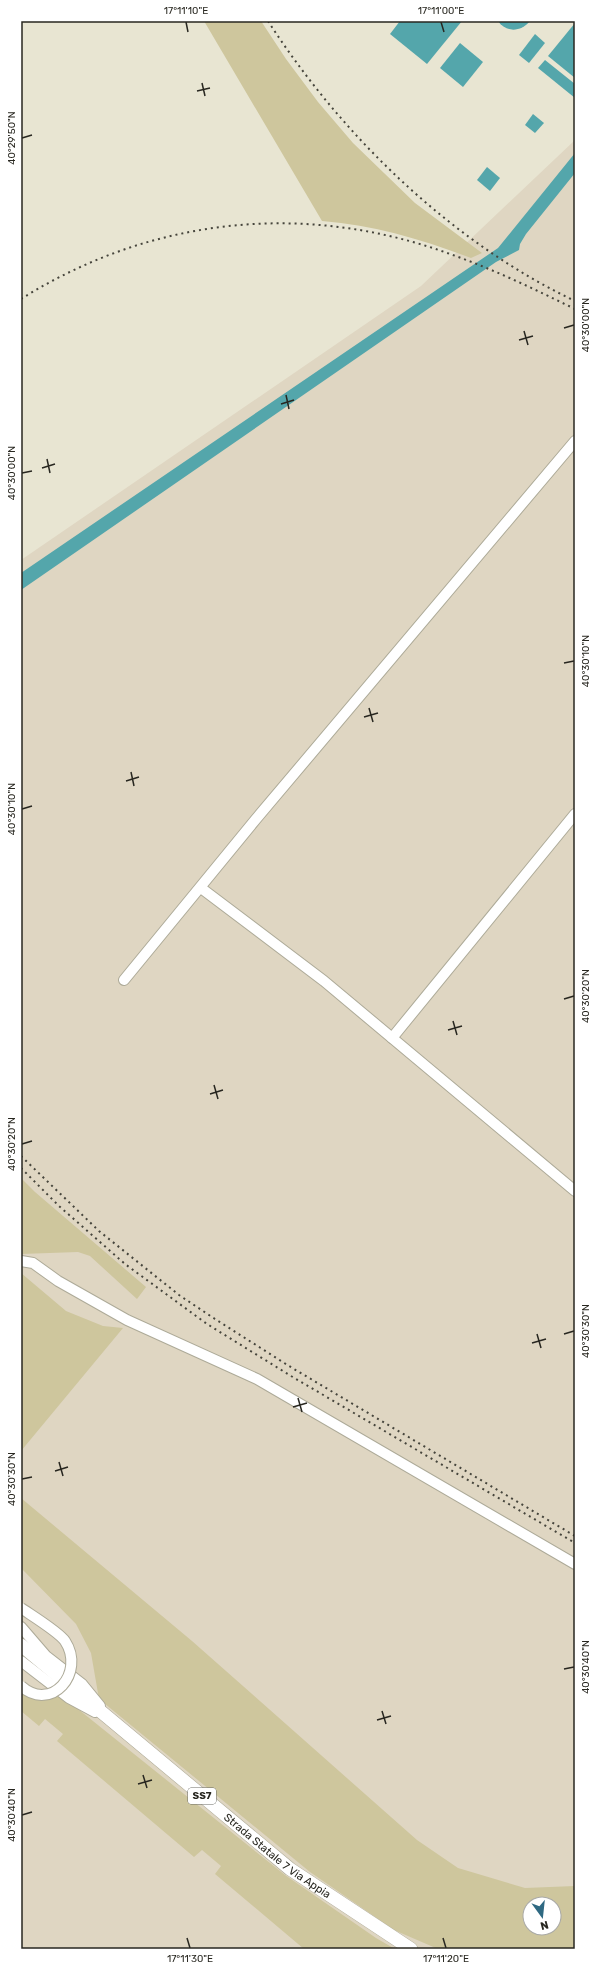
<svg xmlns="http://www.w3.org/2000/svg" width="596" height="1970" font-family="Rubik,sans-serif">
  <rect width="100%" height="100%" fill="#e8e5d2"/>
  <path fill="#dfd6c2" fill-rule="evenodd" d="M 575,140 L 575,1949 L 21,1949 L 21,560 L 421,286 ZM 530,1904 L 554,1904 L 554,1928 L 530,1928 Z"/>
  <g fill="#cec69d" fill-rule="evenodd">
    <path d="M 204,21 L 261,21 L 286,59 L 318,102 L 353,143 L 415,203 L 482,253 L 471,258 C 423,240 375,225 322,221 Z"/>
    <polygon points="21,1178 35,1192 146,1287 137,1299 90,1256 78,1252 21,1254"/>
    <polygon points="21,1273 66,1311 103,1326 123,1328 21,1451"/>
    <path d="M 21,1498 L 192,1641 L 417,1840 L 458,1868 L 525,1888 L 575,1886 L 575,1949 L 438,1949 L 394,1930 L 310,1872 L 99,1699 L 91,1653 L 76,1624 L 21,1568 ZM 530,1904 L 554,1904 L 554,1928 L 530,1928 Z"/>
    <polygon points="21,1692 58,1693 285,1875 376,1938 395,1949 304,1949 215,1874 221,1866 202,1850 194,1857 57,1741 63,1734 45,1719 39,1726 21,1711"/>
  </g>
  <g fill="#54a6ab">
    <polygon points="400,21 462,21 427,64 390,34"/>
    <path d="M 498,21 L 530,21 C 521,32 506,33 498,21 Z"/>
    <polygon points="575,23 575,78 548,56"/>
    <polygon points="535,34 545,43 529,63 519,55"/>
    <polygon points="460,43 483,62 463,87 440,68"/>
    <polygon points="545,60 575,84 575,98 538,68"/>
    <polygon points="533,114 544,123 535,133 525,125"/>
    <polygon points="575,153 575,173 526,234 520,244 519,250 496,262 21,590 21,573 498,248"/>
    <polygon points="487,167 500,178 490,191 477,180"/>
  </g>
  <g fill="none" stroke-linecap="round" stroke-linejoin="round">
    <g stroke="#adaa98" stroke-width="12">
      <g id="minor">
        <polyline points="201,888 324,981 575,1191"/>
        <polyline points="124,980 256,819 575,441"/>
        <polyline points="392,1038 575,814"/>
        <polyline points="21,1261 33,1263 58,1281 127,1320 257,1379 575,1564"/>
        <polyline points="21,1627 46,1656 82,1684 100,1706"/>
        <polyline points="21,1661 69,1698 95,1712"/>
      </g>
    </g>
    <g stroke="#adaa98" stroke-width="14">
      <g id="major">
        <path id="s1" d="M 21,1645 L 290,1869 L 411,1949"/>
      </g>
    </g>
    <use href="#minor" stroke="#fff" stroke-width="10"/>
    <use href="#major" stroke="#fff" stroke-width="13"/>
    <g stroke="#46453c" stroke-width="2" stroke-dasharray="2 4" stroke-linecap="butt">
      <path d="M 268,21 C 342,136 451,242 575,301"/>
      <path d="M 21,299 C 152,217 305,201 450,254 C 493,269 534,289 575,309"/>
      <polyline points="21,1156 99,1231 179,1295 215,1319 289,1366 575,1536"/>
      <polyline points="21,1168 59,1206 125,1264 207,1324 291,1376 575,1543"/>
    </g>
    <g stroke="#adaa98" stroke-width="12" stroke-linecap="butt">
      <path id="minor-bridge" d="M 21,1608 C 31,1615 59,1632 65,1641 C 86,1673 51,1713 21,1686"/>
    </g>
    <use href="#minor-bridge" stroke="#fff" stroke-width="10"/>
  </g>
  <path fill="none" stroke="#282720" stroke-width="1.5" d="M 186,22 L 188,32M 441,22 L 444,32M 202,83 L 205,96M 197,91 L 210,88M 22,138 L 32,135M 564,328 L 574,325M 524,331 L 528,345M 519,340 L 533,336M 286,395 L 289,409M 281,404 L 294,400M 47,459 L 50,473M 42,468 L 55,464M 22,473 L 32,471M 564,663 L 574,661M 369,708 L 373,722M 364,717 L 378,713M 131,772 L 134,786M 126,781 L 139,777M 22,809 L 32,806M 564,999 L 574,996M 453,1021 L 457,1035M 448,1030 L 462,1026M 214,1085 L 218,1099M 210,1094 L 223,1090M 22,1144 L 32,1141M 537,1334 L 541,1348M 564,1334 L 574,1331M 532,1343 L 546,1339M 298,1398 L 302,1412M 293,1407 L 307,1403M 59,1462 L 63,1476M 55,1471 L 68,1467M 22,1479 L 32,1477M 564,1669 L 574,1667M 382,1711 L 386,1724M 377,1720 L 391,1716M 143,1775 L 147,1788M 138,1784 L 152,1780M 22,1815 L 32,1812M 187,1938 L 190,1948M 443,1938 L 446,1948"/>
  <g text-anchor="middle" dominant-baseline="central" stroke-width="4" stroke-linejoin="round" paint-order="stroke">
    <rect fill="#fff" stroke="#686863" stroke-width="1" x="188" y="1788" width="28" height="16" rx="3"/>
    <g font-size="10" font-weight="bold" fill="#282720">
      <text x="202" y="1796">SS7</text>
    </g>
    <g font-size="11" fill="#282720" stroke="#fff">
      <text stroke="none"><textPath href="#s1" startOffset="332">Strada Statale 7 Via Appia</textPath></text>
    </g>
  </g>
  <rect width="596" height="1970" fill="none" stroke="#ffffff" stroke-width="44"/>
  <g transform="translate(542 1916) rotate(165)"><circle r="19" fill="#ffffff" stroke="#a9a9a6"/>
  <path d="M0-3L7 15L0 10L-7 15Z" fill="#2f6982"/>
  <text y="-6" font-size="11" font-weight="bold" text-anchor="middle" fill="#282720">N</text>
  </g>
  <rect x="22" y="22" width="552" height="1926" fill="none" stroke="#282720" stroke-width="1.5"/>
  <g font-size="10" text-anchor="middle" fill="#282720">
    <text x="186" y="14">17°11'10"E</text>
    <text x="441" y="14">17°11'00"E</text>
    <text transform="translate(11 138) rotate(-90)" y="4">40°29'50"N</text>
    <text transform="translate(585 325) rotate(-90)" y="4">40°30'00"N</text>
    <text transform="translate(11 473) rotate(-90)" y="4">40°30'00"N</text>
    <text transform="translate(585 661) rotate(-90)" y="4">40°30'10"N</text>
    <text transform="translate(11 809) rotate(-90)" y="4">40°30'10"N</text>
    <text transform="translate(585 996) rotate(-90)" y="4">40°30'20"N</text>
    <text transform="translate(11 1144) rotate(-90)" y="4">40°30'20"N</text>
    <text transform="translate(585 1331) rotate(-90)" y="4">40°30'30"N</text>
    <text transform="translate(11 1479) rotate(-90)" y="4">40°30'30"N</text>
    <text transform="translate(585 1667) rotate(-90)" y="4">40°30'40"N</text>
    <text transform="translate(11 1815) rotate(-90)" y="4">40°30'40"N</text>
    <text x="190" y="1962">17°11'30"E</text>
    <text x="446" y="1962">17°11'20"E</text>
  </g>
</svg>
